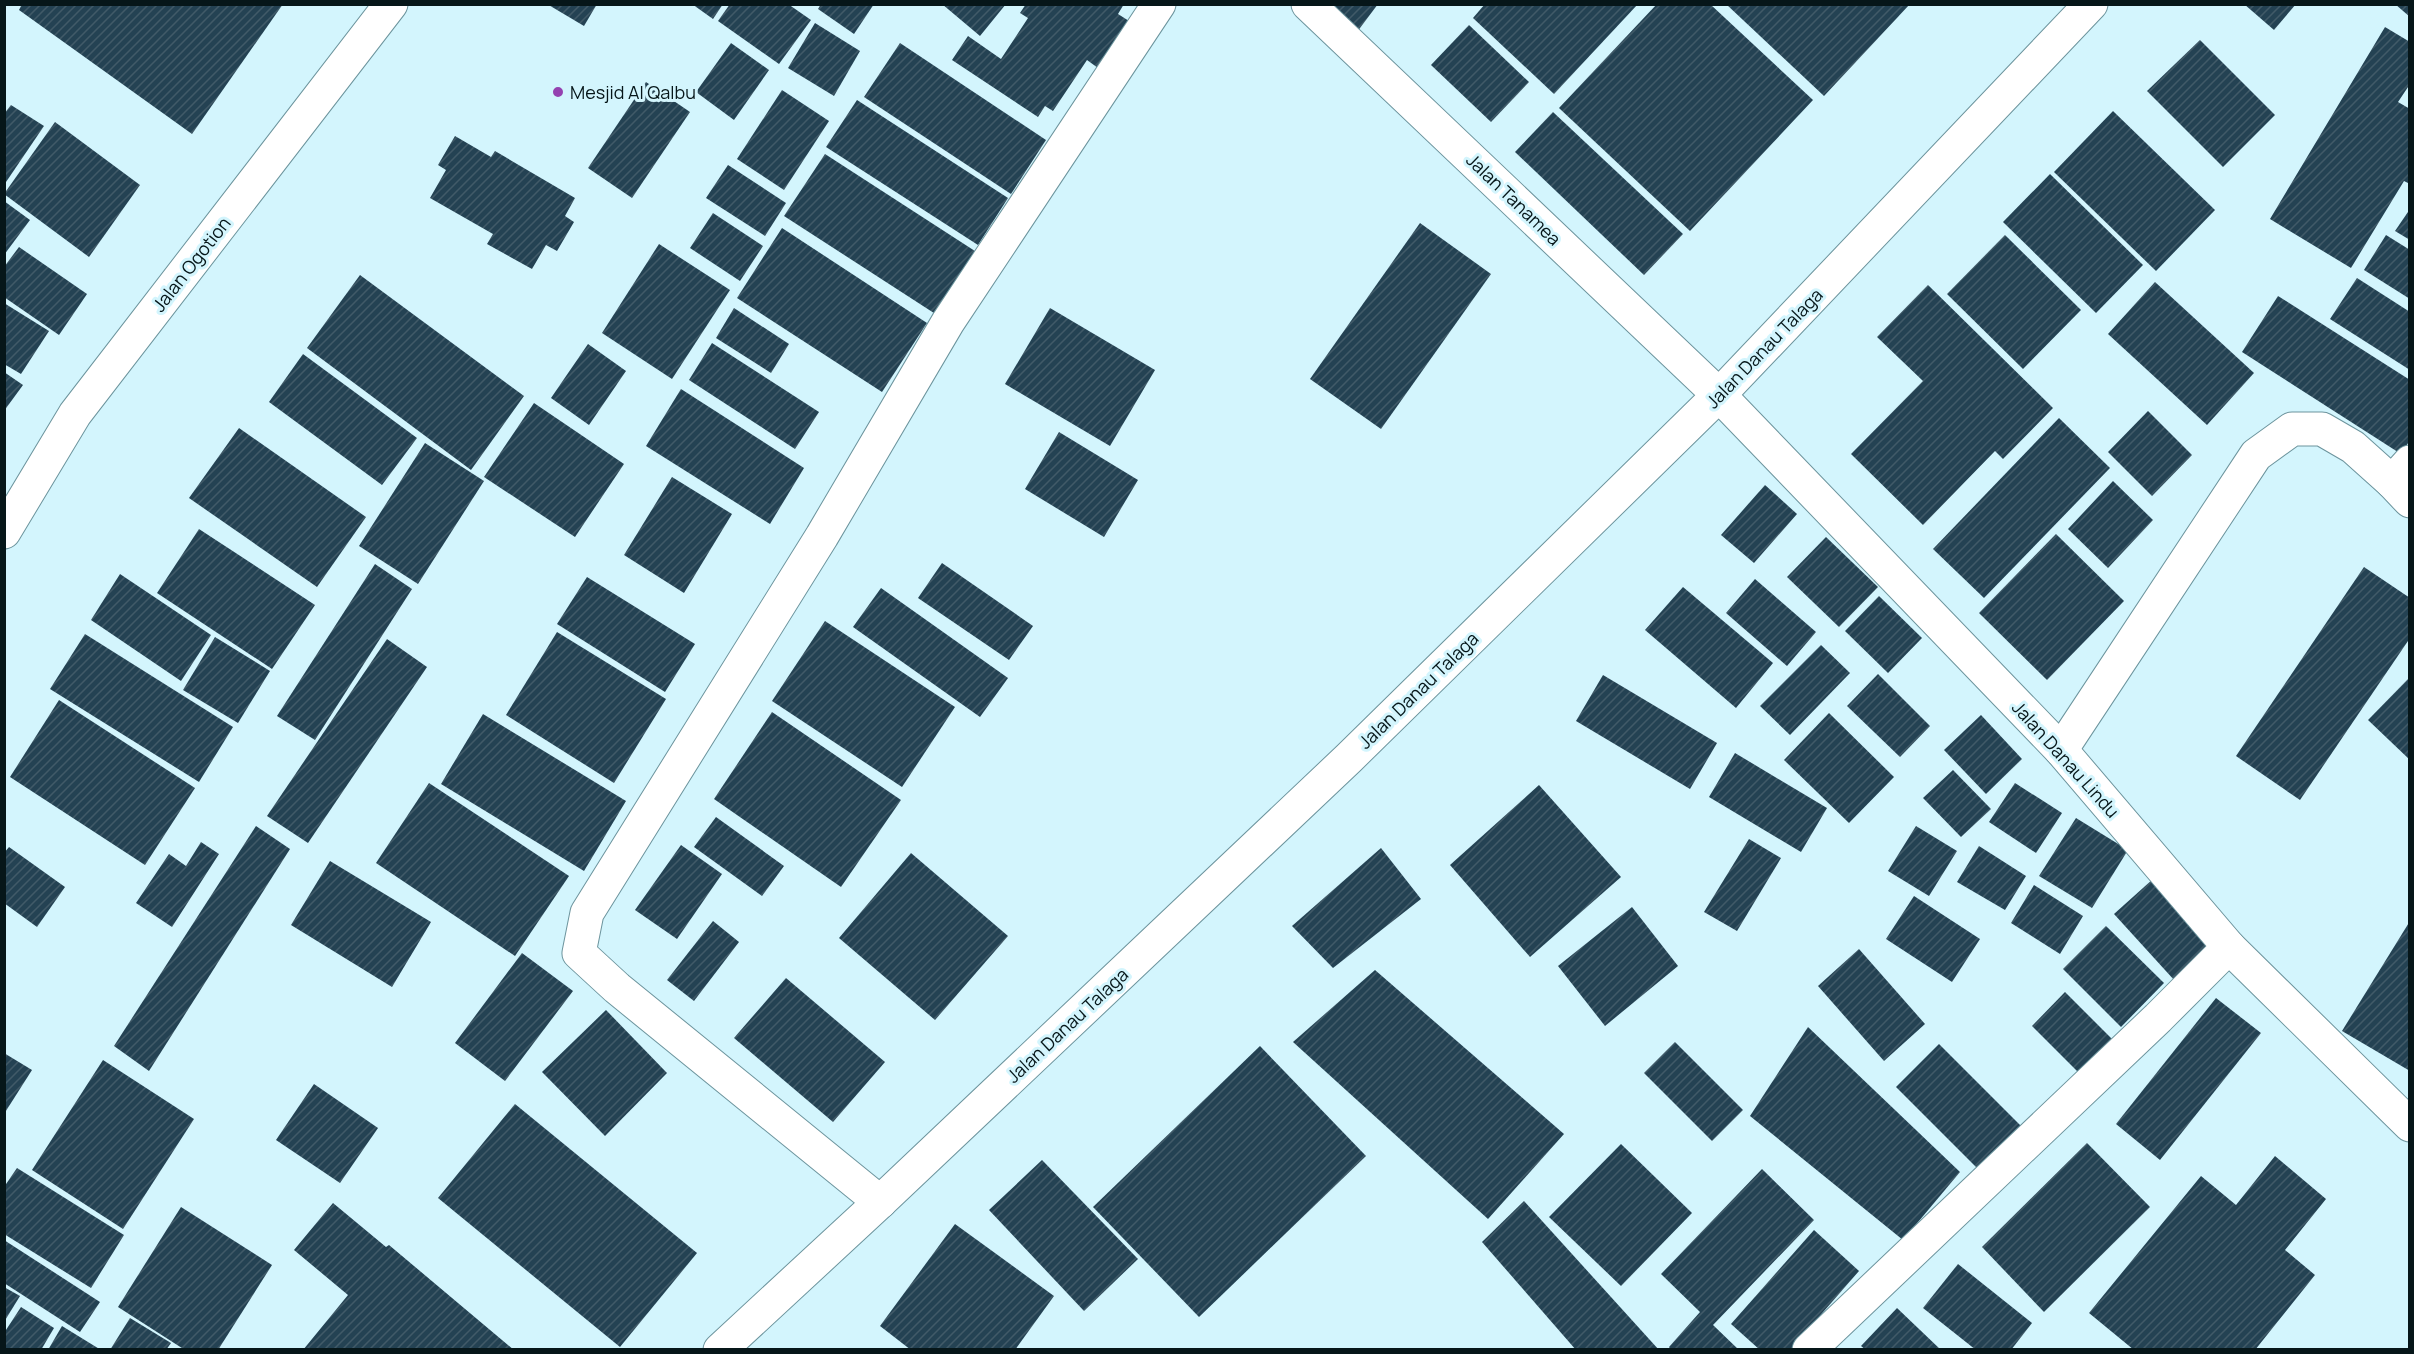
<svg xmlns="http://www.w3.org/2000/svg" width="2414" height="1354" font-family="Manrope,sans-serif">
  <defs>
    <pattern id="building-hatch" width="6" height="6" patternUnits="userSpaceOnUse" patternTransform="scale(1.5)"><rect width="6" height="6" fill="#244253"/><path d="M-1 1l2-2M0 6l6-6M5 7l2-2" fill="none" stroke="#415a68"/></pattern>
  </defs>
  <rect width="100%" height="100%" fill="#d3f5fd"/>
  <g fill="url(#building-hatch)">
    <polygon points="22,4 283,4 192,134 19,10"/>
    <polygon points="547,4 597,4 584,26"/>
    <polygon points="692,4 723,4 713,19"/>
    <polygon points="730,4 788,4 811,20 779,64 718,21"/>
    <polygon points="821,4 874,4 854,34 818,9"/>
    <polygon points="942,4 1006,4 980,36"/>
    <polygon points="1026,4 1124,4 1118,14 1129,21 1098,68 1087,60 1053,111 1045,106 1038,117 952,60 968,36 1001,59 1028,18 1020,13"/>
    <polygon points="1314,4 1378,4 1354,36"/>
    <polygon points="1485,4 1638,4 1554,94 1473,18"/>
    <polygon points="1657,4 1710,4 1813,100 1690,231 1559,108"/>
    <polygon points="1726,4 1910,4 1824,96"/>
    <polygon points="2244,4 2296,4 2274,30"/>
    <polygon points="2395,4 2410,4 2410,17"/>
    <polygon points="815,23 860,51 834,96 788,68"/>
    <polygon points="1469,25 1529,82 1491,122 1431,65"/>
    <polygon points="2385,27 2410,42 2410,84 2398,102 2410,109 2410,184 2404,181 2351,268 2270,219"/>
    <polygon points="2200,40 2275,115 2223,167 2147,91"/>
    <polygon points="731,43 769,70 734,120 696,92"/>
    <polygon points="900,43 1046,140 1011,194 864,97"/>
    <polygon points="646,82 690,112 632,198 588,168"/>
    <polygon points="782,90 829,121 784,190 737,159"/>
    <polygon points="857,100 1008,198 978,245 826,147"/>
    <polygon points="11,105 44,126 4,185 4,114"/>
    <polygon points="2113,111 2215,210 2156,271 2054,172"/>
    <polygon points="1553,112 1683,234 1644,275 1515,152"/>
    <polygon points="55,122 140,185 89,257 4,194"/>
    <polygon points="455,136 491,157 495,151 575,198 565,216 574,222 557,251 546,245 532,269 487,244 493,234 430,198 446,170 438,165"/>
    <polygon points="825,154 978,253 937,315 784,216"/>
    <polygon points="728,165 786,203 765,236 706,198"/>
    <polygon points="2050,174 2143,265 2096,313 2003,222"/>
    <polygon points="4,201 30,220 4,255"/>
    <polygon points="2410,209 2410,240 2395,231"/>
    <polygon points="713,213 763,246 740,281 690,248"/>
    <polygon points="1420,223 1491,274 1381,429 1310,379"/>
    <polygon points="782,228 927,323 882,392 737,298"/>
    <polygon points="2005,235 2081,310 2023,369 1947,294"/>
    <polygon points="2386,235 2410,250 2410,299 2364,270"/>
    <polygon points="659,244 730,290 672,379 602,333"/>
    <polygon points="19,247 87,294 59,335 4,297 4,267"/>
    <polygon points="360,275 524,396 471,470 307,348"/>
    <polygon points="2357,278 2410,312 2410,370 2330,319"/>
    <polygon points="2155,282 2254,373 2207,425 2108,334"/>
    <polygon points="1928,285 2053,408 2003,459 1995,451 1923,525 1851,454 1923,381 1877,337"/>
    <polygon points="2278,296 2410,380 2410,440 2401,454 2242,352"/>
    <polygon points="4,303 49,331 21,374 4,364"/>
    <polygon points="734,308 789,344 771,373 716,338"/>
    <polygon points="1050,308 1155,370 1110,446 1005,384"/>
    <polygon points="712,343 819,412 795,449 689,380"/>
    <polygon points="588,344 626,371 589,425 551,398"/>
    <polygon points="303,354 417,438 382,485 269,402"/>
    <polygon points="4,372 23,385 4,411"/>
    <polygon points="681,389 804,468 770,524 646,446"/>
    <polygon points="534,403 624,464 575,537 484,477"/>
    <polygon points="2148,411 2192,455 2152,496 2108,452"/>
    <polygon points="2059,418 2110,468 1984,598 1933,549"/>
    <polygon points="239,428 366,517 317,587 189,498"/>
    <polygon points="1059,432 1138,480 1104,537 1025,489"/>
    <polygon points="425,443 484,481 418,584 359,546"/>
    <polygon points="672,477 732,514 684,593 624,555"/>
    <polygon points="2113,481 2153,520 2108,568 2068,529"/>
    <polygon points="1765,485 1797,514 1754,563 1721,535"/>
    <polygon points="199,529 315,605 272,669 157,593"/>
    <polygon points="2056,534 2124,601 2047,680 1979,613"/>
    <polygon points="1826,537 1878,587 1839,627 1787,577"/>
    <polygon points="942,563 1033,626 1009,660 918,598"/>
    <polygon points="375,564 412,589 315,740 277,716"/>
    <polygon points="2364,567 2410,598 2410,638 2300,800 2236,756"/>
    <polygon points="120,574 211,635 181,681 91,620"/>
    <polygon points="587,577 695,644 665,692 557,624"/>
    <polygon points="1755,579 1816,632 1787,666 1726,613"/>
    <polygon points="1683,587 1773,663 1736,708 1645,630"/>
    <polygon points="881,588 1008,678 980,717 853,627"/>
    <polygon points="1879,596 1922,638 1888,673 1845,631"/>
    <polygon points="825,621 955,707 902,787 772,701"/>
    <polygon points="557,632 666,699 614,783 506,715"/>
    <polygon points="85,634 233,727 199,782 50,689"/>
    <polygon points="215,637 270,671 238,723 183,690"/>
    <polygon points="387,639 427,667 308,843 267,816"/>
    <polygon points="1821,645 1850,673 1790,735 1760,706"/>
    <polygon points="1878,674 1930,726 1900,757 1847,706"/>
    <polygon points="1603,675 1717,743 1690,789 1576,721"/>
    <polygon points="2410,677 2410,760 2368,720"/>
    <polygon points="59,700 195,788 145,865 10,777"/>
    <polygon points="772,712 901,800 841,887 714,799"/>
    <polygon points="1829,713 1894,777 1849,823 1784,760"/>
    <polygon points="483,714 626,801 584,871 441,784"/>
    <polygon points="1981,715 2022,759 1986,794 1944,750"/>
    <polygon points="1735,753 1827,808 1801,852 1709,797"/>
    <polygon points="1953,770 1991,809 1961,837 1923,798"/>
    <polygon points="429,783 569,876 515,956 376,863"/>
    <polygon points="2015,783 2062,813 2036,853 1989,822"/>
    <polygon points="1539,785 1621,877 1530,957 1450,865"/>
    <polygon points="716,817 784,866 762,896 694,847"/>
    <polygon points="2076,818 2128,850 2092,908 2039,876"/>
    <polygon points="256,826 290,849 149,1071 114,1046"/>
    <polygon points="1916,826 1957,851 1929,896 1888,871"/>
    <polygon points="1749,839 1781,858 1737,931 1704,912"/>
    <polygon points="201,842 219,854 172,927 136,903 169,854 186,866"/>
    <polygon points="681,845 722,874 677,939 635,910"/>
    <polygon points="1979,846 2026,876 2005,910 1957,882"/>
    <polygon points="9,847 65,887 37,927 4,903 4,853"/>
    <polygon points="1381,848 1421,899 1333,968 1292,926"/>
    <polygon points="911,853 1008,936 935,1020 839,938"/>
    <polygon points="330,861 431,922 392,987 291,925"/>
    <polygon points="2153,879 2214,946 2175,981 2114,914"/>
    <polygon points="2034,885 2083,916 2060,954 2011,923"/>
    <polygon points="1914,896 1980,939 1952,982 1886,939"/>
    <polygon points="1632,907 1678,966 1605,1026 1558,966"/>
    <polygon points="713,921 739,942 694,1001 667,980"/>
    <polygon points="2410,921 2410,1071 2342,1031"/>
    <polygon points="2106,926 2164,983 2121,1027 2063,969"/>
    <polygon points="1859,949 1925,1024 1884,1061 1818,986"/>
    <polygon points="522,953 573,991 505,1081 455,1043"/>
    <polygon points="1375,970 1564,1134 1488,1219 1293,1042"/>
    <polygon points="786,978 885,1062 833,1122 734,1038"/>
    <polygon points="2065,992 2112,1039 2079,1073 2032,1026"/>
    <polygon points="2216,998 2261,1033 2160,1160 2116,1124"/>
    <polygon points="606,1010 667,1073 605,1136 542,1072"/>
    <polygon points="1808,1027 1960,1172 1903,1240 1750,1116"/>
    <polygon points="1675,1042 1743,1110 1712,1141 1644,1073"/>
    <polygon points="1939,1044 2021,1126 1978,1169 1896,1087"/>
    <polygon points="1260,1046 1366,1156 1199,1317 1093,1207"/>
    <polygon points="4,1053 32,1070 4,1114"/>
    <polygon points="103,1060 194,1119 123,1229 32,1170"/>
    <polygon points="314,1084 378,1128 340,1183 276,1140"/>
    <polygon points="515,1104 697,1253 620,1347 438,1198"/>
    <polygon points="2087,1143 2150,1207 2044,1312 1982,1247"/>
    <polygon points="1621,1144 1692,1213 1621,1286 1549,1217"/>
    <polygon points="2275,1156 2326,1199 2285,1250 2315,1275 2255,1350 2134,1350 2089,1313 2201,1176 2236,1205"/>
    <polygon points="1042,1160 1138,1259 1084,1311 989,1210"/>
    <polygon points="17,1168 124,1235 91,1288 4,1234 4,1187"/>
    <polygon points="1762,1169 1814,1220 1713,1325 1739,1350 1671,1350 1669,1347 1700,1312 1661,1274"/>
    <polygon points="1524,1201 1659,1350 1576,1350 1482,1242"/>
    <polygon points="333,1203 386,1247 389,1245 514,1350 303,1350 348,1295 294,1250"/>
    <polygon points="181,1207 272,1265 218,1350 185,1350 118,1307"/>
    <polygon points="955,1224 1054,1296 1015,1350 911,1350 880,1326"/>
    <polygon points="1814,1230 1859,1271 1790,1350 1760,1350 1731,1324"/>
    <polygon points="4,1240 100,1302 80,1332 4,1283"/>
    <polygon points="1958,1264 2032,1323 2011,1350 1976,1350 1923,1308"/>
    <polygon points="4,1287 20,1296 4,1322"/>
    <polygon points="21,1307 54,1328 41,1350 4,1350 4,1333"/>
    <polygon points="1897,1308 1941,1350 1866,1350 1861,1346"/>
    <polygon points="130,1318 171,1343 166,1350 110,1350"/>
    <polygon points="62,1326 101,1350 48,1350"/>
  </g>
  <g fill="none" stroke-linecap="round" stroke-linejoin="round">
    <g stroke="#6c949d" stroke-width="35">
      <g id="minor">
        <polyline points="1308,4 1719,395 2061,750 2229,947 2410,1125"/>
        <polyline points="2410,462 2392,482 2410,501"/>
        <polyline points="4,532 75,414 391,4"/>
        <polyline points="2061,750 2256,455 2292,429 2322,429 2353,447 2392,482"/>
        <polyline points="880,1202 617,988 579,953 587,913 822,536 948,322 1159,4"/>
        <polyline points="1809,1350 2158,1018 2229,947"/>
      </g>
    </g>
    <g stroke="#6c949d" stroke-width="35">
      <polyline id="tertiary" points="720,1350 880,1202 1349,758 1719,395 2091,4"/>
    </g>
    <use href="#minor" stroke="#fff" stroke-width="33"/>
    <use href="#tertiary" stroke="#fff" stroke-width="33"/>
  </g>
  <circle fill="#9441b0" stroke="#d3f5fd" stroke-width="2" cx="558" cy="92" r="6"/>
  <g text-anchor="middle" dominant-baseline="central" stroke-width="6" stroke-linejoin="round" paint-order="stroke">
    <g font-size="18" fill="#061619" stroke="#d3f5fd" text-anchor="start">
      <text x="570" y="92">Mesjid Al Qalbu</text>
    </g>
    <g font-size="18" fill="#061619" stroke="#d3f5fd">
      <text transform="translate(1514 199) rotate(44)">Jalan Tanamea</text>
      <text transform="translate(191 264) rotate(-52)">Jalan Ogotion</text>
      <text transform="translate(1764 348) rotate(-46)">Jalan Danau Talaga</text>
      <text transform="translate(1418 690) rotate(-44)">Jalan Danau Talaga</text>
      <text transform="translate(2066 759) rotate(48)">Jalan Danau Lindu</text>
      <text transform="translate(1067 1025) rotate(-43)">Jalan Danau Talaga</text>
    </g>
  </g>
  <rect width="2414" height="1354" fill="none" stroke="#061619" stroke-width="12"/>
</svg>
